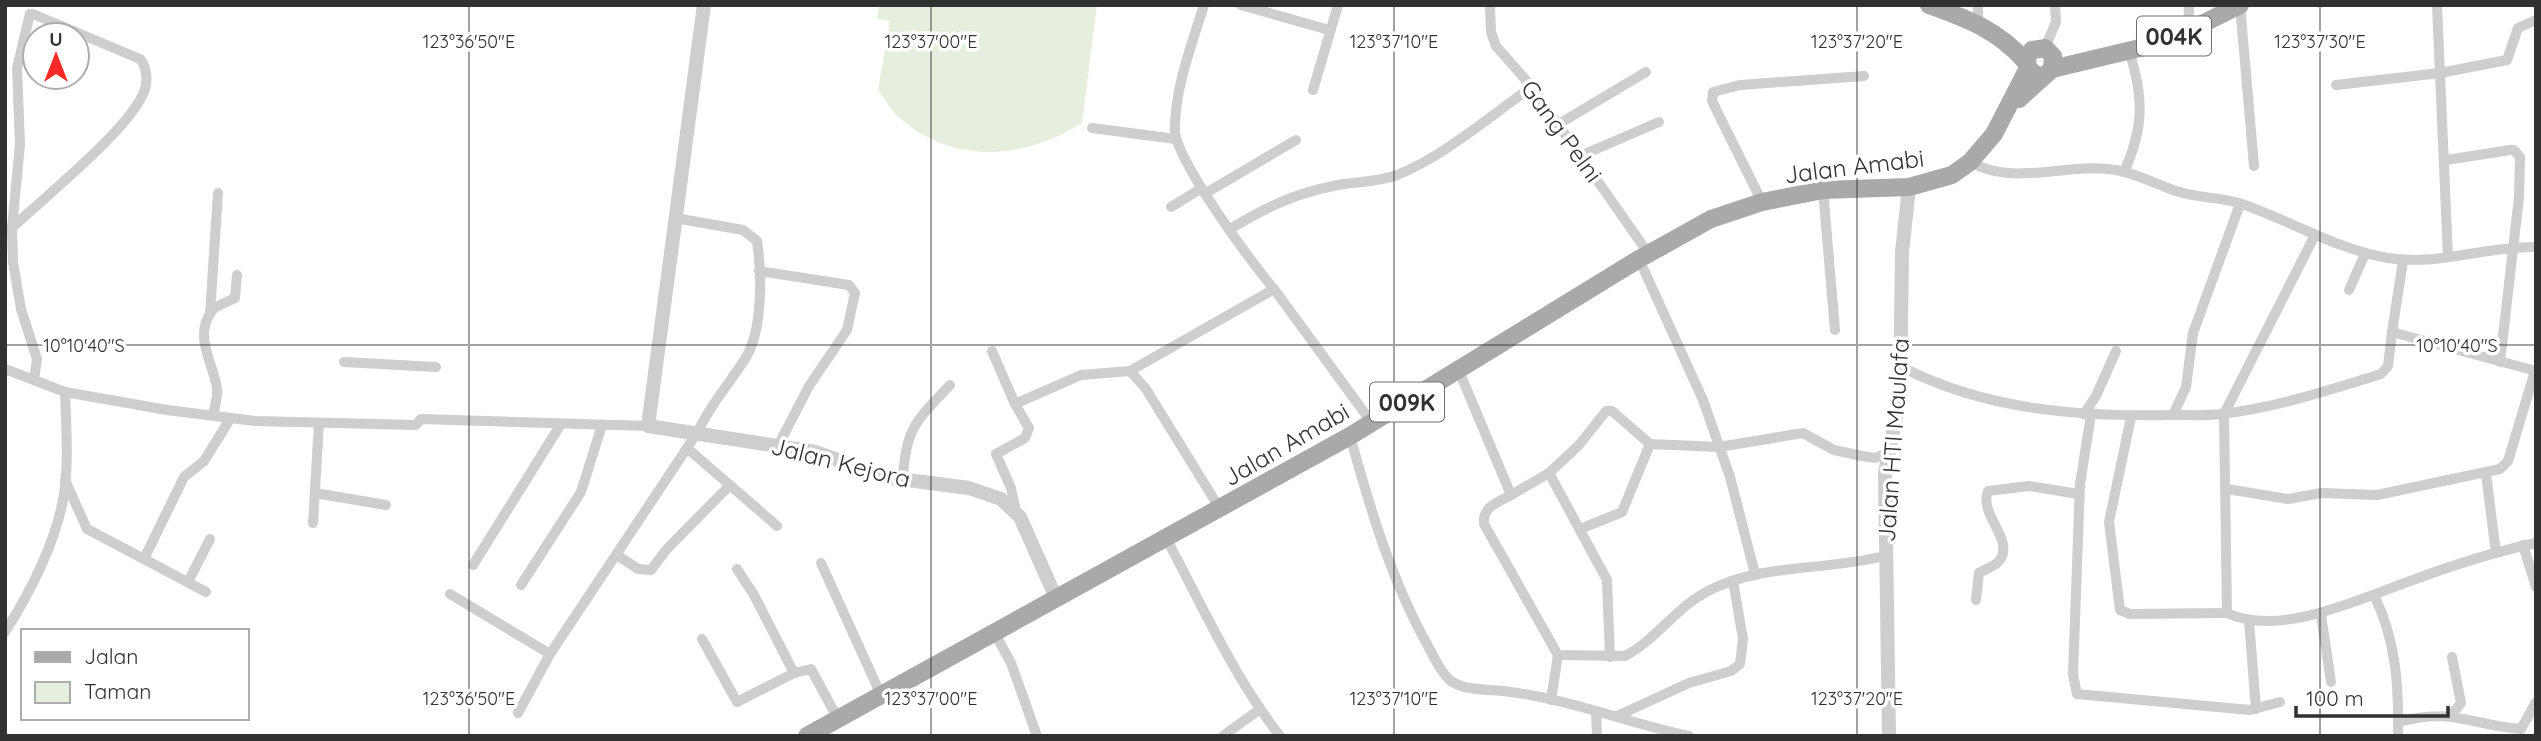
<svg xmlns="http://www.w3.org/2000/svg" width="2541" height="741" font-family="Quicksand,sans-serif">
  <rect width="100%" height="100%" fill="#fff"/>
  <path fill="#e6efde" d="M 879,5 L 1097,5 L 1082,123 C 1025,159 956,165 902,120 C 892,113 886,100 878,90 L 890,21 L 877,19 Z"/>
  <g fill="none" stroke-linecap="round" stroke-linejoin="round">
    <g stroke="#cecece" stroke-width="10">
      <polyline points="1241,5 1329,30"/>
      <polyline points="1490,5 1491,32 1496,46 1532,87 1648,253"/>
      <polyline points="2240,5 2254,166"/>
      <polyline points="2437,5 2448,257"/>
      <polyline points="1978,22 1978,5"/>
      <polyline points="2188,31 2189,5"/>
      <polyline points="2045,48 2056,22 2055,5"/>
      <polyline points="2336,85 2440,73 2507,60 2518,28 2536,20"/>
      <polyline points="1313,90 1338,5"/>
      <polyline points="1557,125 1646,72"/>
      <polyline points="1092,128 1176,139"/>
      <polyline points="1580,156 1659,122"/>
      <polyline points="2446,160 2510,150 2514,150 2520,157 2519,197 2500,362"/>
      <path d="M 1970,162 C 2015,187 2066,162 2116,170 C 2137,174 2156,184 2176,191 C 2197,198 2218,197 2239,203 C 2290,220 2335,249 2388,258 C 2438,266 2486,246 2536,247"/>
      <path d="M 2124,172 C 2144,128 2144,97 2129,51"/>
      <polyline points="1823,190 1835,330"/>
      <polyline points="1206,193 1296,140"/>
      <polyline points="1762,202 1712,101 1713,92 1740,85 1864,76"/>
      <polyline points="1171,207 1202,188"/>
      <path d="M 12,228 C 44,197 133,127 145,89 C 148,80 146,65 140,59 L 33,14 L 30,14 L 17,68 L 20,144 L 12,228 L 13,262 L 21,309 L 37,359 L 34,379"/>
      <path d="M 1230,229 C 1265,208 1293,194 1333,186 C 1355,181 1376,183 1397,175 C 1443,157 1490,116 1532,87"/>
      <path d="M 2315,235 L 2224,414 L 2227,613 C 2281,638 2361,598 2413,580 C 2453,565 2494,552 2536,543"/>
      <polyline points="1639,259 1703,400 1730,477 1755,574"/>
      <polyline points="759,271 849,285 855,293 847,330 809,386 779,444"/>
      <polyline points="1274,289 1372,423"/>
      <polyline points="2349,290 2365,254"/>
      <polyline points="210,314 218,193"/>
      <polyline points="2392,332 2403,261"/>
      <polyline points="992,351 1015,404 1029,428 1025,438 996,454 1011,488 1016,511"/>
      <polyline points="344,362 436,367"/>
      <path d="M 1902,367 C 1984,410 2081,417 2172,415 C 2188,415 2205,416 2221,414 C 2275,408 2329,390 2381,374 L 2388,366 L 2392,332 L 2536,371"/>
      <polyline points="5,369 65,392 167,410 255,421 416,425 421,419 648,426"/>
      <polyline points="1130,371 1146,389 1220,509"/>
      <path d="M 1459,371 L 1511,495 C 1498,502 1482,507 1484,524 L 1558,655 L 1625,656 C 1656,640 1677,606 1710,590 C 1764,563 1827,571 1884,556"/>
      <path d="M 1015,404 L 1081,375 L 1130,371 L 1274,289 C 1252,264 1176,160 1175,131 C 1174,90 1192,44 1204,5"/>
      <polyline points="2084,414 2096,396 2116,351"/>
      <path d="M 213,415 C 215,406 218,397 217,388 C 212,359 192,335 214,308 L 235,298 L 237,275"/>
      <polyline points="2091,415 2080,484 2073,675 2077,694 2250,710 2280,702"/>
      <polyline points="2173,415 2186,387 2193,333 2240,204"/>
      <polyline points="2131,417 2109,522 2120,610 2130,614 2227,613"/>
      <path d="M 1350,436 C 1370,508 1391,580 1428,646 C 1434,657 1441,673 1451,681 C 1466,691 1486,689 1503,691 C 1567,698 1627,723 1689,736"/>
      <polyline points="687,448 777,526"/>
      <polyline points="1549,473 1607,580 1610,657"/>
      <polyline points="2486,474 2496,553"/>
      <polyline points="65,480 87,529 144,559 184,477 204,461 230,419"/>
      <path d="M 903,480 C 905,429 916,421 950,385"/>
      <polyline points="2227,489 2288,499 2321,493 2377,495 2500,469 2508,461 2535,371"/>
      <polyline points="315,493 386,505"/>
      <polyline points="1511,495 1549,473 1579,445 1606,411 1612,411 1650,444 1719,447 1803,433 1834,450 1862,456 1875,458 1889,452"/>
      <polyline points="313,523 319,423"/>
      <polyline points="1580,529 1622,512 1650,444"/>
      <path d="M 1166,538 C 1202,605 1233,676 1280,736"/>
      <polyline points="2523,545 2536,587"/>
      <polyline points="617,555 638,569 651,570 666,550 730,485"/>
      <polyline points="144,559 206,592"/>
      <polyline points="821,563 881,695"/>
      <polyline points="473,565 561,424"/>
      <polyline points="737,569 754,595 794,673 811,669 838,719"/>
      <polyline points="188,582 210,539"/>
      <polyline points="521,585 581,492 602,425"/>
      <polyline points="450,594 550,654"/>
      <path d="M 2374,595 C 2396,640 2399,686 2398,736"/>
      <path d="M 1976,600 L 1979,573 C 1985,569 1994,567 1999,561 C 2016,541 1978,514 1988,491 L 2029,486 L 2079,494"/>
      <polyline points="2321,615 2331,682"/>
      <polyline points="2249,621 2256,709"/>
      <path d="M 5,632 C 30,593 57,540 64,494 C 69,462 66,424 65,392"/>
      <polyline points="994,632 1011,663 1037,736"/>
      <polyline points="702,639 737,702 794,673"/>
      <polyline points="2452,657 2461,703 2452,714"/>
      <polyline points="1551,700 1558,655"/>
      <polyline points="1596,712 1597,736"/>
      <path d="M 518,713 L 550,654 L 697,433 C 710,405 729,384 745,359 C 763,331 762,274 757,241 L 743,230 L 675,218"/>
      <polyline points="1617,716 1689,683 1731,671 1740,664 1743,639 1733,581"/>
      <path d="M 2398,722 C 2453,707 2470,725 2521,729 L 2536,702"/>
      <polyline points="1223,736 1260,709"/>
    </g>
    <g stroke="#cecece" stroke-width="14">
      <polyline points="704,5 648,426 816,452 884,477 969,488 1001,499 1020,517 1056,598"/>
      <polyline points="1889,736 1885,473 1900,397 1902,252 1909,187"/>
    </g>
    <g stroke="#a9a9a9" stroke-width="18">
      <path d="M 1929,5 C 1968,19 1998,30 2026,62"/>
      <polyline points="2052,69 2144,47 2188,31 2240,5"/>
      <polyline points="2019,99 2052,69 2053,56 2045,48 2032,50 2027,57 2028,68 2035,74"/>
      <polyline points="807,736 1350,436 1639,259 1711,219 1762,202 1823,190 1909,187 1952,175 1970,162 1994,134 2028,68"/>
    </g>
  </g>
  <path fill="none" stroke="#313131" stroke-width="2" stroke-opacity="0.45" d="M 6,5 L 6,736M 469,5 L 469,736M 931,5 L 931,736M 1394,5 L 1394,736M 1857,5 L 1857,736M 2320,5 L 2320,736M 5,345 L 2536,345"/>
  <g text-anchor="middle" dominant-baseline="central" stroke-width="7" stroke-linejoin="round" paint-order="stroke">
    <g fill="#fff" stroke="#6f6f6f" stroke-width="2">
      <rect x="2137" y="16.5" width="74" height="39" rx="5"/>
      <rect x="1370" y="382.5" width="74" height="39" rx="5"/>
    </g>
    <g font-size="23" font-weight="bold" fill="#313131">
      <text x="2174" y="36">004K</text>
      <text x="1407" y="402">009K</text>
    </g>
    <g font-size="24" fill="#313131" stroke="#fff">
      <text transform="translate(1562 131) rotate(54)">Gang Pelni</text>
      <text transform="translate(1854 166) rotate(-7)">Jalan Amabi</text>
      <text transform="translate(1893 440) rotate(-86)">Jalan HTI Maulafa</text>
      <text transform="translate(1286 444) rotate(-30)">Jalan Amabi</text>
      <text transform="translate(841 462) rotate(14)">Jalan Kejora</text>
    </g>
  </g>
  <g font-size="18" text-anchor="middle" fill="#313131" stroke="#fff" stroke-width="7" stroke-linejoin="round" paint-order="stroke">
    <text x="469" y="48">123°36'50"E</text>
    <text x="931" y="48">123°37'00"E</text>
    <text x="1394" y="48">123°37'10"E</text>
    <text x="1857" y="48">123°37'20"E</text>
    <text x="2320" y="48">123°37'30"E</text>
    <text x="84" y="352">10°10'40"S</text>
    <text x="2457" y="352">10°10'40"S</text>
    <text x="469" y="705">123°36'50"E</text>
    <text x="931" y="705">123°37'00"E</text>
    <text x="1394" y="705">123°37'10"E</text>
    <text x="1857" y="705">123°37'20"E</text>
  </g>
  <rect width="2541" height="741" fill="none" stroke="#313131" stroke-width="14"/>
  <rect x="21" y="629" width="228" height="91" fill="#ffffff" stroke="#adadad" stroke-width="2"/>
  <rect x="35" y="652" width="35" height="10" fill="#a9a9a9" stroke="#adadad" stroke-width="2"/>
  <text x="84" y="664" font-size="21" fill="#313131">Jalan</text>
  <rect x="35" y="682" width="35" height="21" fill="#e6efde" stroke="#adadad" stroke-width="2"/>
  <text x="84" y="699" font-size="21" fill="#313131">Taman</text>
  <g transform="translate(56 56)"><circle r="33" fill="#ffffff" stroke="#adadad" stroke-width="2"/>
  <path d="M0-5L12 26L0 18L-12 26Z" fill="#f62b25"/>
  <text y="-10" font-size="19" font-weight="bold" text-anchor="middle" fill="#313131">U</text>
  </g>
  <path d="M2296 706v10h152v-10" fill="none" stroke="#313131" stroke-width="3.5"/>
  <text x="2306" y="706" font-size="21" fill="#313131" stroke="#ffffff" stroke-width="5" paint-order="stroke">100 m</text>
</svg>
